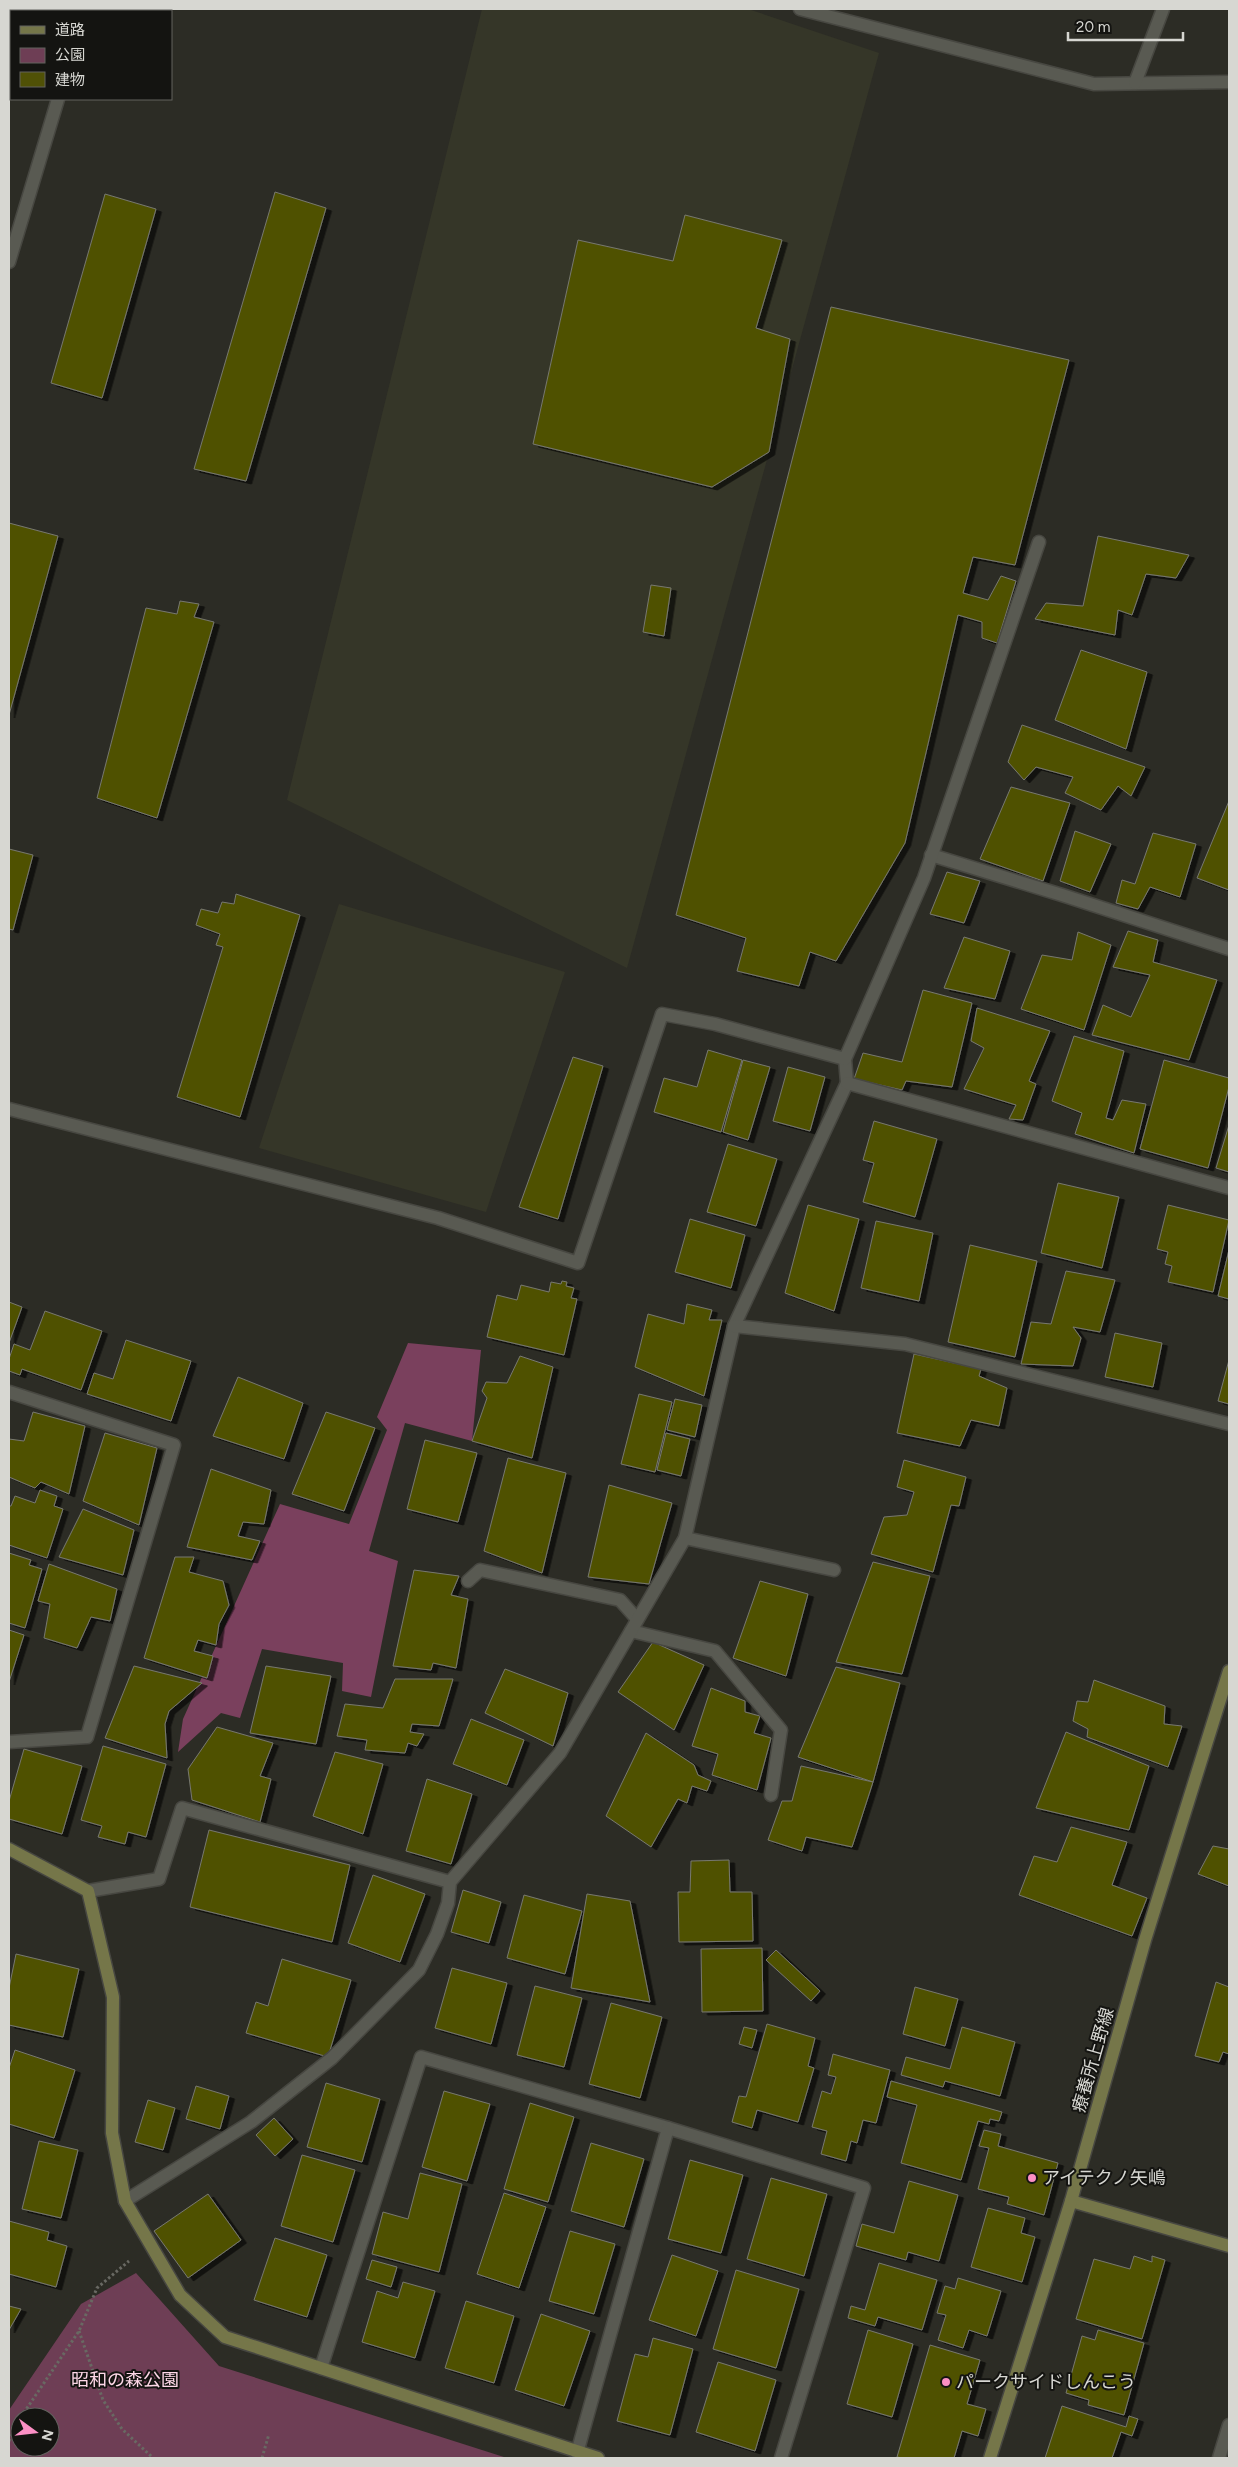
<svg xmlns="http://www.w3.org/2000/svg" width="1238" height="2467" font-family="Figtree,'Noto Sans JP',sans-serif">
  <defs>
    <filter id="shadow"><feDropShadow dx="5.5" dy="3" stdDeviation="0" flood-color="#0009"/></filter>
  </defs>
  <rect width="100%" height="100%" fill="#2c2c25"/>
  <g fill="#353628">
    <polygon points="482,9 748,9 879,53 627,968 287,800"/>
    <polygon points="339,904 565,972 486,1212 259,1148"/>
  </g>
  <path fill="#6e3e55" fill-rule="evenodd" d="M 136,2273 L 219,2366 L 507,2458 L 9,2458 L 9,2410 L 81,2304 ZM 20,2417 L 50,2417 L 50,2447 L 20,2447 Z"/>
  <polygon fill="#7a405d" points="408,1343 481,1350 472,1441 405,1423 369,1551 398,1561 371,1697 342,1691 343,1663 262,1649 240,1718 221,1713 178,1752 183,1719 280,1504 349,1524 387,1430 377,1417"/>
  <g fill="#505106" stroke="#77786f" filter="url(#shadow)">
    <polygon points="275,192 326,208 246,481 194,469"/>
    <polygon points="105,194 156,209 102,398 51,383"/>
    <polygon points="685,215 782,240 756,328 790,339 769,452 712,487 533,444 578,240 673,261"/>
    <polygon points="831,307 1069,360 1015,565 973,557 963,593 988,600 1001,576 1016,581 997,643 982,638 982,622 958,615 905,843 836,961 810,952 799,986 737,971 746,938 676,915"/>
    <polygon points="9,523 58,536 9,715"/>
    <polygon points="1098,536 1189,555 1176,578 1146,574 1132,615 1118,610 1115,635 1035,619 1046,603 1083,606"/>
    <polygon points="651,585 671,588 664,636 643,632"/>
    <polygon points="180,601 199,604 194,617 214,622 157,818 97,798 146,608 177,614"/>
    <polygon points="1081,650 1147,672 1126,749 1055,720"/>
    <polygon points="1022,725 1145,767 1131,796 1118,786 1101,810 1065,793 1073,777 1036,767 1024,780 1008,762"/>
    <polygon points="1011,787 1070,803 1043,881 980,859"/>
    <polygon points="1229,801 1229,890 1197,878"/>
    <polygon points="1075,831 1111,844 1090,892 1060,881"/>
    <polygon points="1153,833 1196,844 1180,897 1150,887 1138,909 1116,903 1122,880 1135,884"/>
    <polygon points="9,849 33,855 13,930 9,929"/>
    <polygon points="947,872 980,881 964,923 930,914"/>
    <polygon points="236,894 300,915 240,1117 177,1097 223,947 216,945 220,934 196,925 201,909 218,913 222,902 234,904"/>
    <polygon points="1128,931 1158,940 1153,962 1217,980 1189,1060 1092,1035 1103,1005 1131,1017 1150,975 1113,967"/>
    <polygon points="1078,932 1111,945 1084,1030 1021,1009 1042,955 1072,960"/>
    <polygon points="964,937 1010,951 995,999 944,988"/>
    <polygon points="923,990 972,1003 952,1087 906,1081 902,1090 854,1079 863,1053 902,1062"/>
    <polygon points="977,1008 1050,1031 1029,1081 1036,1084 1023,1120 1009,1119 1016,1105 964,1089 984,1048 971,1041"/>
    <polygon points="1074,1036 1124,1051 1106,1118 1113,1120 1122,1100 1146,1104 1134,1153 1075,1134 1082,1113 1052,1101"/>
    <polygon points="708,1050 742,1060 721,1132 654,1112 664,1078 697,1087"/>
    <polygon points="573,1057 603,1066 558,1219 519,1207"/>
    <polygon points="743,1060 770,1067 748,1140 723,1132"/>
    <polygon points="1164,1060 1229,1078 1229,1087 1208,1168 1140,1149"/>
    <polygon points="788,1067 825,1077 810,1131 773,1121"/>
    <polygon points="874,1121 937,1139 915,1217 863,1202 874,1163 863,1160"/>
    <polygon points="1229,1125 1229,1172 1216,1168"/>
    <polygon points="728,1144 777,1159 756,1226 707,1212"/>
    <polygon points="1058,1183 1119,1197 1102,1268 1041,1253"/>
    <polygon points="808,1205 859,1219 834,1311 785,1293"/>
    <polygon points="1168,1205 1229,1220 1213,1292 1168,1282 1172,1266 1165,1264 1168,1252 1157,1249"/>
    <polygon points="690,1219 745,1235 731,1288 675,1272"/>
    <polygon points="876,1221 933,1233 919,1301 861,1288"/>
    <polygon points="970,1245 1037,1261 1015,1357 948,1342"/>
    <polygon points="1229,1250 1229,1299 1218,1296"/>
    <polygon points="1066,1271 1115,1280 1100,1332 1073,1327 1081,1338 1073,1366 1021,1364 1031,1322 1051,1324"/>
    <polygon points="562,1281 567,1282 566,1286 574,1288 571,1298 577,1299 564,1355 487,1337 497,1295 517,1300 521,1285 549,1292 551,1282 561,1284"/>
    <polygon points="9,1302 22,1307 9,1343"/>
    <polygon points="687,1304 712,1310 709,1320 722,1320 704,1396 635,1367 648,1314 684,1324"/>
    <polygon points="45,1311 102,1331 81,1390 22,1369 20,1375 9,1371 9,1359 14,1344 30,1350"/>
    <polygon points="1115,1333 1162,1343 1153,1387 1105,1377"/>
    <polygon points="126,1340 191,1361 171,1421 87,1394 94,1373 113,1379"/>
    <polygon points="914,1354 981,1369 979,1376 1007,1388 999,1426 971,1420 960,1446 897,1433"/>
    <polygon points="520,1356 553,1367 532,1458 472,1441 487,1398 482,1391 486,1382 507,1383"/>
    <polygon points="1229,1360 1229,1404 1218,1401"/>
    <polygon points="238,1377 303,1403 284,1459 213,1436"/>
    <polygon points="639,1394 672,1402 655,1472 621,1464"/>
    <polygon points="675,1399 702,1405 695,1437 667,1430"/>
    <polygon points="33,1412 85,1426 69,1494 41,1482 35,1488 9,1477 9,1439 24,1441"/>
    <polygon points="326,1412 375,1428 344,1511 292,1494"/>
    <polygon points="105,1433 157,1448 139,1525 83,1501"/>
    <polygon points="666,1433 690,1439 681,1476 657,1470"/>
    <polygon points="425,1440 477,1453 458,1522 407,1509"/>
    <polygon points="508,1458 566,1473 542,1573 484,1551"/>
    <polygon points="904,1460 966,1477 959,1506 951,1505 933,1572 871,1554 884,1517 907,1515 914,1492 897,1487"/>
    <polygon points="211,1469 271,1490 264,1524 243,1522 238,1536 260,1541 252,1560 187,1547"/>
    <polygon points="609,1485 672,1503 649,1584 588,1577"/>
    <polygon points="40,1490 57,1496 54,1506 63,1509 47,1558 9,1545 9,1506 11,1506 15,1496 35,1503"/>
    <polygon points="83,1509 134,1530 123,1575 59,1557"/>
    <polygon points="9,1553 31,1560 29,1565 42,1569 25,1628 9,1623"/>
    <polygon points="175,1557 194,1557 189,1572 223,1581 229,1605 219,1624 216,1645 198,1640 194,1651 213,1656 207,1678 144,1658"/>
    <polygon points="873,1562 930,1576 902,1674 836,1662"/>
    <polygon points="49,1564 117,1589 110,1621 91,1617 77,1648 44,1638 50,1604 38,1601"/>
    <polygon points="414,1570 459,1576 451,1595 468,1599 456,1668 433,1663 431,1670 393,1666"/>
    <polygon points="760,1581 808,1594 786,1676 733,1658"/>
    <polygon points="9,1630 24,1635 9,1682"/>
    <polygon points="653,1642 704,1665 674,1730 618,1692"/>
    <polygon points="134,1666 202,1683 169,1711 165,1724 167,1758 105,1738"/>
    <polygon points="266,1666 331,1676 316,1744 250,1733"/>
    <polygon points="836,1667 900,1683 873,1782 798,1757"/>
    <polygon points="505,1669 568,1693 553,1746 485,1713"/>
    <polygon points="395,1679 453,1679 439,1726 412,1724 410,1732 424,1734 417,1746 408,1743 405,1753 365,1750 367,1740 337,1736 345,1704 383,1708"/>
    <polygon points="1094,1680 1165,1706 1164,1724 1182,1726 1168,1767 1087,1737 1088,1729 1073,1721 1077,1701 1088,1702"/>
    <polygon points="711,1688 745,1701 745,1712 760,1716 754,1733 771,1738 757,1790 712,1775 718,1754 692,1746"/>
    <polygon points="471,1719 524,1740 507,1785 453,1764"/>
    <polygon points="217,1727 273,1743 260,1776 271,1779 260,1822 192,1800 188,1769"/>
    <polygon points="1066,1732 1149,1766 1129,1830 1036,1808"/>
    <polygon points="646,1733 694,1765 698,1775 711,1781 707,1791 692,1786 687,1803 678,1799 651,1847 606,1816"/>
    <polygon points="103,1746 166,1764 146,1837 128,1832 125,1844 98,1837 102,1826 81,1820"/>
    <polygon points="24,1749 82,1766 62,1834 9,1819 9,1801"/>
    <polygon points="335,1752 383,1764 363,1834 313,1816"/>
    <polygon points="801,1766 873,1782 852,1847 806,1837 802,1851 768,1840 782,1801 792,1801"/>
    <polygon points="427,1779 472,1794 451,1864 406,1851"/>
    <polygon points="1071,1827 1127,1842 1112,1885 1147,1898 1132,1936 1019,1895 1034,1856 1057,1862"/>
    <polygon points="209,1830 350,1865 332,1942 190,1907"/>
    <polygon points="1213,1846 1229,1849 1229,1886 1198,1874"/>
    <polygon points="729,1860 730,1892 752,1892 753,1941 679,1942 678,1892 690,1892 691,1861"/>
    <polygon points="373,1875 425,1894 400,1962 348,1943"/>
    <polygon points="463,1890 501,1902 489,1943 451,1932"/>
    <polygon points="587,1894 630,1901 650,2002 571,1988"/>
    <polygon points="524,1895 582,1911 565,1974 507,1958"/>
    <polygon points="762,1948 763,2011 702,2012 701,1949"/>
    <polygon points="776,1950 820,1991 811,2001 766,1960"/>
    <polygon points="16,1954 79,1969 63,2037 9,2025 9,1988"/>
    <polygon points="282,1959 351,1980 328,2057 246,2033 256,2002 268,2006"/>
    <polygon points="452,1968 507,1983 491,2044 435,2028"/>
    <polygon points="1216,1982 1229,1987 1229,2054 1223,2052 1219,2062 1195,2056"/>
    <polygon points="535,1986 582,1998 564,2067 517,2055"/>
    <polygon points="915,1987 958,1999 945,2046 903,2034"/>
    <polygon points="611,2003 662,2017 640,2098 589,2084"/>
    <polygon points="767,2024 815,2038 808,2066 814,2068 798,2122 757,2110 752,2128 732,2122 739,2096 746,2097"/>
    <polygon points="744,2027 757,2030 752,2048 739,2044"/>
    <polygon points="962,2027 1015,2042 1000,2096 945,2081 943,2087 901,2075 906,2057 950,2069"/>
    <polygon points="15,2050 75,2070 54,2138 9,2124 9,2068"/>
    <polygon points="833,2054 890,2070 876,2123 863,2120 857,2143 851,2141 846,2161 821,2154 827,2131 812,2127 822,2091 831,2094 836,2077 828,2075"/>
    <polygon points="891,2081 1002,2112 999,2121 990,2119 989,2124 978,2121 961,2180 901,2163 917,2105 887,2097"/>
    <polygon points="326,2083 380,2099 362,2162 307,2147"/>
    <polygon points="196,2086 229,2096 220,2129 186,2119"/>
    <polygon points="444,2091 490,2104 467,2181 422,2167"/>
    <polygon points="148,2100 175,2108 163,2150 135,2142"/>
    <polygon points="530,2103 574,2117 548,2202 504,2189"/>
    <polygon points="274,2118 293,2139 275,2156 256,2135"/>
    <polygon points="984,2130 1001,2134 998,2146 1058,2163 1044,2215 1007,2204 1009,2197 978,2189 989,2148 979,2146"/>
    <polygon points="39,2141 78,2150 61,2218 22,2209"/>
    <polygon points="591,2143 644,2159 624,2227 571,2211"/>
    <polygon points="302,2155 355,2170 333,2242 281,2226"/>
    <polygon points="690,2160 743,2175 721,2253 668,2239"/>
    <polygon points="420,2173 462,2184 439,2272 372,2254 383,2212 408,2219"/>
    <polygon points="771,2178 827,2194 804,2276 747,2259"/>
    <polygon points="909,2181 958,2195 939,2261 908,2252 906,2260 856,2246 862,2224 894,2233"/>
    <polygon points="504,2193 546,2207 519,2288 477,2274"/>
    <polygon points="208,2194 241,2240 188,2278 154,2231"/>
    <polygon points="988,2208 1025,2218 1021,2233 1035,2237 1022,2282 971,2267"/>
    <polygon points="9,2221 49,2232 47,2240 67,2246 56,2287 9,2274"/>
    <polygon points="570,2231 615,2244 594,2314 549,2301"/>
    <polygon points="275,2238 327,2255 307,2317 254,2300"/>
    <polygon points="672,2255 718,2271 696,2336 649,2320"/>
    <polygon points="1134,2256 1152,2262 1152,2256 1165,2260 1142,2339 1076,2319 1094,2259 1130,2269"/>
    <polygon points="372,2260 397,2267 391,2287 366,2279"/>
    <polygon points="879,2263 937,2280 922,2330 878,2317 875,2326 848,2318 851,2306 865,2310"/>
    <polygon points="736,2270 799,2289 776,2368 713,2349"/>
    <polygon points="958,2278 1001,2291 987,2336 969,2330 963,2348 938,2340 946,2315 937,2313 945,2286 955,2289"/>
    <polygon points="403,2282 435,2291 415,2358 362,2342 377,2291 398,2298"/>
    <polygon points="466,2301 514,2316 494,2383 445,2368"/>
    <polygon points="9,2306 21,2309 9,2330"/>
    <polygon points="541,2314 590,2331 564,2406 515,2390"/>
    <polygon points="868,2330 913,2344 892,2417 847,2404"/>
    <polygon points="1098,2330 1144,2343 1124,2415 1088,2405 1089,2400 1066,2393 1082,2336 1095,2340"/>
    <polygon points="653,2338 693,2349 670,2435 617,2421 635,2354 648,2357"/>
    <polygon points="930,2345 980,2360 967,2404 986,2409 978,2436 962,2431 954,2458 902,2458 897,2457"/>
    <polygon points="718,2362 776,2380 755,2451 696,2432"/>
    <polygon points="1062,2406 1126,2427 1129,2416 1138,2419 1132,2436 1121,2432 1112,2458 1045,2458"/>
  </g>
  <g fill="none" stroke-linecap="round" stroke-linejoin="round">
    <g stroke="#474741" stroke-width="15">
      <g id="lane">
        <polyline points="685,1538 834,1570"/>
        <polyline points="468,1581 480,1570 620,1600 637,1619"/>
        <polyline points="631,1631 715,1651 781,1730 771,1795"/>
        <polyline points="88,1891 159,1879 182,1808 450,1882"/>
        <polyline points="125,2201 251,2122 332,2058 419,1970 437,1934 448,1903 450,1882 560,1753 685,1538 734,1326 847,1083 845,1059"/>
      </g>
    </g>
    <g stroke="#474741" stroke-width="15">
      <g id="street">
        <polyline points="800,9 1094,84 1229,82"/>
        <polyline points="84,11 85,9"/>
        <polyline points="9,40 11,41"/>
        <polyline points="1135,83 1163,9"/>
        <polyline points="9,262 58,99"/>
        <polyline points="931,855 1062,895 1229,949"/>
        <polyline points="847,1083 1229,1188"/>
        <polyline points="9,1109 438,1218 578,1263 662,1014 715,1024 845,1059 924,878 1039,542"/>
        <polyline points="734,1326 905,1344 1229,1424"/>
        <polyline points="9,1392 174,1445 87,1737 9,1742"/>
        <polyline points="321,2368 421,2057 668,2128 864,2188 781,2458"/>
        <polyline points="577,2453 668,2128"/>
        <polyline points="1219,2458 1229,2425"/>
      </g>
    </g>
    <g stroke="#474741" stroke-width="15">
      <g id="secondary">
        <polyline points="9,1849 88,1891 113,1997 112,2133 125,2201 180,2295 225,2337 598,2458"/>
        <polyline points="1071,2201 1229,2246"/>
        <polyline points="990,2458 1071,2201 1145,1940 1229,1671"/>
      </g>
    </g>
    <g stroke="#696963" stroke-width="3" stroke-dasharray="2.5 2.5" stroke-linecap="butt">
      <polyline points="79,2331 103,2400 122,2429 153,2458"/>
      <polyline points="21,2417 79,2331 97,2288 129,2261"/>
      <polyline points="9,2441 20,2418"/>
      <polyline points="262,2458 269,2434"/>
    </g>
    <use href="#lane" stroke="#595a52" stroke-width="12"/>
    <use href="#street" stroke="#595a52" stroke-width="12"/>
    <use href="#secondary" stroke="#757649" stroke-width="12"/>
  </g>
  <g fill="#fb8fc4" stroke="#141411" stroke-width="2">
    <circle cx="1032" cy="2178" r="5"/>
    <circle cx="946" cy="2382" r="5"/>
  </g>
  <g text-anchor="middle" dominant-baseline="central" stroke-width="4" stroke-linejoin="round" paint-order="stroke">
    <g font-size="18" fill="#d7d7d2" stroke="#141411">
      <text transform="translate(1093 2060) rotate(-74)">療養所上野線</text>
    </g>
    <g font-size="18" fill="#d7d7d2" stroke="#141411" text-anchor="start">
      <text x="1042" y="2178">アイテクノ矢嶋</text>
      <text x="956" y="2382">パークサイドしんこう</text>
    </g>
    <g font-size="18" fill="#fdd7e7" stroke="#141411">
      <text x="125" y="2380">昭和の森公園</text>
    </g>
  </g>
  <rect width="1238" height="2467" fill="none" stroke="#d7d7d2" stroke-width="20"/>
  <rect x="10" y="10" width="162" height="90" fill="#141411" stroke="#62625e"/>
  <rect x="20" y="26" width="25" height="8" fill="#757649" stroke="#62625e"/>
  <text x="55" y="35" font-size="15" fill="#d7d7d2">道路</text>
  <rect x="20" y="48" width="25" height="15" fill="#6e3e55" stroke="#62625e"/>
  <text x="55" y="60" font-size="15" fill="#d7d7d2">公園</text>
  <rect x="20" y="72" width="25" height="15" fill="#505106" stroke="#62625e"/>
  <text x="55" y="85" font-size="15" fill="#d7d7d2">建物</text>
  <g transform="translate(35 2432) rotate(105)"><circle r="24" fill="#141411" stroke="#62625e"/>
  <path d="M0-4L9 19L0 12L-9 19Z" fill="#fb8fc4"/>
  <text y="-8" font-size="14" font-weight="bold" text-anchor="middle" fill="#d7d7d2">N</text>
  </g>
  <path d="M1068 32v8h115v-8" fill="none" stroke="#d7d7d2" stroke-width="2.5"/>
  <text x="1076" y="32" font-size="15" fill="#d7d7d2" stroke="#141411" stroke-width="4" paint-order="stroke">20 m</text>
</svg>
